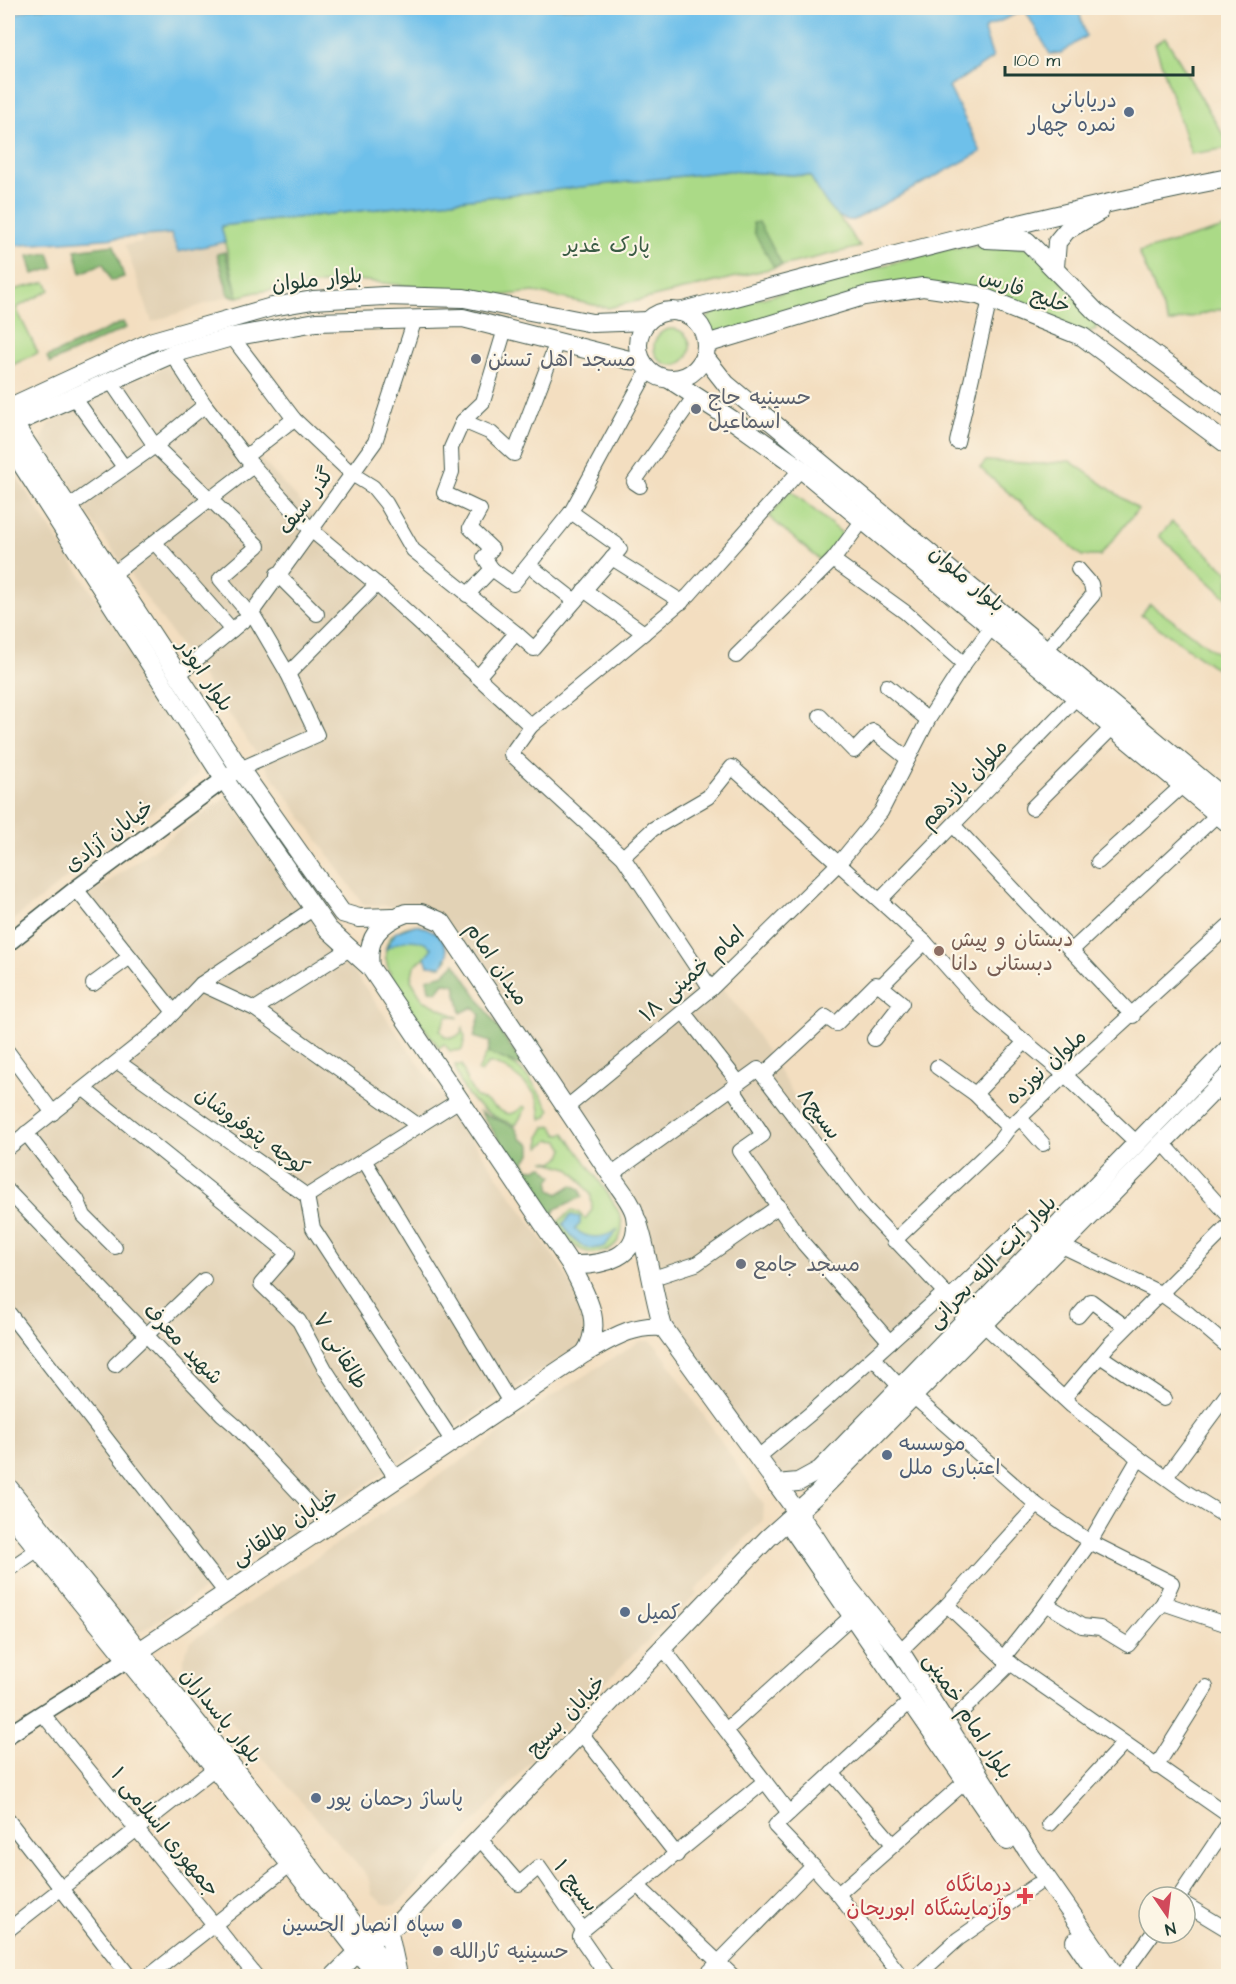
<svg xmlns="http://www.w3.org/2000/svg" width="1236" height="1984" font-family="'Architects Daughter','Playpen Sans Arabic',sans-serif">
  <rect width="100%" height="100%" fill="#fcf5e5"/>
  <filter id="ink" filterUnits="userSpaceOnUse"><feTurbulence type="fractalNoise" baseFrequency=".0167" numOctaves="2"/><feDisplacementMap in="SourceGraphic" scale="12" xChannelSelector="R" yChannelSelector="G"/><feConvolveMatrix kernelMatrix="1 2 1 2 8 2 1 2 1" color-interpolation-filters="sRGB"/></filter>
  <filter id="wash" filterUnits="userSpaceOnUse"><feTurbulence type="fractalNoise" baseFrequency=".008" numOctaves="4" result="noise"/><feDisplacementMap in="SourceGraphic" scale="24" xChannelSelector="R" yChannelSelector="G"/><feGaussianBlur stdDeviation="1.35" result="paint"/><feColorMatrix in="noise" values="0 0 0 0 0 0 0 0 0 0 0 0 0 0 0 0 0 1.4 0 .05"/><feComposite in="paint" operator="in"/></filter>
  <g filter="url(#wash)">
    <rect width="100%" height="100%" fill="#f3dec0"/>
    <g fill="#e2d2b5">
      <polygon points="172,234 178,251 225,242 238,293 152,322 125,245 142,242 139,235"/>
      <polygon points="171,363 379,586 531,726 511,753 591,828 743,1013 861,1203 941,1295 1029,1221 1046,1238 837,1452 776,1484 663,1327 635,1215 442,922 399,907 363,904 39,446 49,424 126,382 153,374"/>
      <polygon points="8,464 193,746 198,775 8,924"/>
      <polygon points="228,796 304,910 174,1012 87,897"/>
      <polygon points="313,913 560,1265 589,1315 589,1331 579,1346 135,1635 8,1479 8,1148 203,986"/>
      <polygon points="640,1341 649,1341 658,1347 764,1505 763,1520 695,1591 697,1594 629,1658 396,1905 384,1904 372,1895 368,1877 184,1669 184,1657 190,1642 483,1446 544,1401"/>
    </g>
    <g fill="#abda87" stroke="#658c5e" stroke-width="1.5">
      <polygon points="1165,37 1228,143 1228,148 1191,154 1155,44"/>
      <polygon points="729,171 810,176 860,247 608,308 534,292 496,296 357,280 256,292 238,297 221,226"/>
      <polygon points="1228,227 1228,307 1169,323 1139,252"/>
      <polygon points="1003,245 1032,249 1095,317 1096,329 1083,334 924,283 712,335 706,328 706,320 714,311 949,248"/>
      <polygon points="46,282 50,290 16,308 38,353 8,367 8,291"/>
      <circle cx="672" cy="347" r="18"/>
      <polygon points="986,461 1041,464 1070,461 1138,509 1100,556 1082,556 980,468"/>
      <polygon points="790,490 843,534 820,560 769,517"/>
      <polygon points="1172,522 1228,572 1228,599 1159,536"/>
      <polygon points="1150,604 1228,661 1228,677 1141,615"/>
      <path d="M 415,925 C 433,928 449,939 447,959 L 442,966 L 428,965 L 425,957 L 414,966 L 411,980 L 423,1000 L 459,1018 L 447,1016 L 440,1030 L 445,1037 L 453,1038 L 461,1034 L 463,1028 L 465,1038 L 462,1050 L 450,1051 L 444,1044 L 439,1048 C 419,1018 345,938 415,925 Z"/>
      <path d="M 487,1053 C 521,1061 533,1082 550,1110 L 547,1117 L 541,1119 C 540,1112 540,1103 536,1096 C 531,1087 498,1058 487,1065 C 487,1065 481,1072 481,1073 L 478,1071 Z"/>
      <path d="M 455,1065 L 462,1065 L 467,1082 L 476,1097 C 495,1101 505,1126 523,1106 L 526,1108 L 516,1125 C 486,1116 461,1099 455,1065 Z"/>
      <path d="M 552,1126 L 558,1135 L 565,1133 C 577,1151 617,1202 621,1218 C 630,1256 576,1271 558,1222 L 571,1211 L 578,1212 L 585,1219 L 592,1210 L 591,1195 L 576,1175 L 568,1168 L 544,1161 L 554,1162 L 561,1157 L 564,1149 L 559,1141 L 550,1140 L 540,1147 L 540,1136 L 545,1127 Z"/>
    </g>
    <g fill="#88ba74" stroke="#547c54" stroke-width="1.5">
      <polygon points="759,222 782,265 774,267 755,234 753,223"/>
      <polygon points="114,245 124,277 111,281 103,263 81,273 75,250"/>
      <polygon points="225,252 238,297 229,296 217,254"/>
      <polygon points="49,253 54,268 33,274 28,256"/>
      <polygon points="123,322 126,328 50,363 47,357"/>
      <polygon points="455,963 524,1067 488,1053 490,1042 474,1037 480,1015 473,1007 461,1013 455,984 444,983 437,992 429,990 427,979 444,974"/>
      <polygon points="480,1112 515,1127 521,1139 531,1145 531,1154 525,1161 527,1169 536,1169 542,1166 553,1176 549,1181 551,1190 558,1194 572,1185 580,1189 582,1197 555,1209 552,1217"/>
    </g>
    <g fill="#6ec0ea" stroke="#467e8f" stroke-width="1.5">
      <path d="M 34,8 L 1078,8 L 1086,36 L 1061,53 L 1050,54 L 1025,10 L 987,27 L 984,31 L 993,58 L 949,87 L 981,152 L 854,220 C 833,224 819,190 810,176 L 729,171 L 221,226 L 225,242 L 178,252 L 171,234 L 8,246 L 8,16 Z"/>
      <path d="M 415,925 C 433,928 444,936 448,954 L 442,966 L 428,965 L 425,957 L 432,948 C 418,935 399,940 385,950 L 396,932 Z"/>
      <path d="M 571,1215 L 580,1217 L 580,1224 L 575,1229 C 587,1240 605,1239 618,1229 L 605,1246 C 583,1255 574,1241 563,1224 Z"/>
    </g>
  </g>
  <g filter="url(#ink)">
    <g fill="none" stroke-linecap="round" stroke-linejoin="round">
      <g stroke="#3f5549" stroke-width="16">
        <g id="minor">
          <polyline points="232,337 294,419 352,474 373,487 386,503 413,550 516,633"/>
          <polyline points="110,380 155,446 205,405 172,354"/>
          <polyline points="73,396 124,467"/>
          <polyline points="205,405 245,457 311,530 379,586 531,726 511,754 623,857 711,989"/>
          <polyline points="463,421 491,433 514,454 557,342"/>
          <polyline points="957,442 990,299"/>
          <polyline points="245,457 294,419"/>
          <polyline points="253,466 210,499 258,546 220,579 250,615 254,616 288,674 377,584"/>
          <polyline points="640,486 634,482 694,397"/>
          <polyline points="67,508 155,446 210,499 112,575"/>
          <polyline points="155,543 232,630"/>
          <polyline points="612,558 682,602"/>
          <polyline points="833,560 905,612 964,664"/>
          <polyline points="529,565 575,601"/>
          <polyline points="492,569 484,557 492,549 470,528 480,510 444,493 452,472 451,448 463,421 483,402 505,329"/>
          <polyline points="277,574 317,614"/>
          <polyline points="584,590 644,633 689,595 801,469"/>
          <polyline points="467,595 492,569 513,584 571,512 648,370"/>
          <polyline points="1046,650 1093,595 1091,584 1078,569"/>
          <polyline points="736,656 833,560 863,520"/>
          <polyline points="178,675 250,615 375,442 415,319"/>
          <polyline points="478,677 516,633 534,649 620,549 616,544 571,512"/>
          <polyline points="887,686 928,720"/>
          <polyline points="820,716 854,751 873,731 908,759"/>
          <polyline points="531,726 644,633"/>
          <polyline points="240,769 317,735 288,674"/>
          <polyline points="1032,808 1113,727"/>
          <polyline points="954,826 1133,1016"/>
          <polyline points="623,857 653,829 708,797 732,767 925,942 981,1005 1065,1075 1137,1143"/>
          <polyline points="1098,862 1183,785"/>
          <polyline points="76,889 174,1012"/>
          <polyline points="880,900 1077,697"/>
          <polyline points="1071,951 1218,814"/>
          <polyline points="93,984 130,957"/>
          <polyline points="201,984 255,1009 419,1126"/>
          <polyline points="255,1009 351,948"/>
          <polyline points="684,1013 739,1083"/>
          <polyline points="874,1039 902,1003 881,986"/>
          <polyline points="8,1052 53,1113"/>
          <polyline points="118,1062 307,1196 458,1101"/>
          <polyline points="937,1067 975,1094 1009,1128"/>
          <polyline points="763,1075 826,1017 836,1024 876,984 881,986 925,942"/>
          <polyline points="1218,1087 1228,1098"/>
          <polyline points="732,1088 763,1135 740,1151 804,1244 890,1342"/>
          <polyline points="84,1089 288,1253 261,1284 299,1321 325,1369 397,1480"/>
          <polyline points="975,1094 1025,1042"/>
          <polyline points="566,1108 714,986 839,863 881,812 928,720 964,664 991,628"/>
          <polyline points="1020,1118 1043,1144"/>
          <polyline points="26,1133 77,1199 84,1216 115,1247"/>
          <polyline points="1163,1143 1228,1215"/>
          <polyline points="8,1148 157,1030 201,984 314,908"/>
          <polyline points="364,1160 511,1404"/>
          <polyline points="611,1175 758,1069 864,1207 969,1318"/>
          <polyline points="8,1191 222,1414 237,1427 329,1525"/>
          <polyline points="307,1196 313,1228 453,1442"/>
          <polyline points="894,1241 998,1143 1009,1128 1065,1075 1228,926"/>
          <polyline points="1062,1246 1160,1293 1189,1314 1228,1347"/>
          <polyline points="650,1279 696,1264 779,1206"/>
          <polyline points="948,1299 1029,1221 1046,1238"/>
          <polyline points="8,1312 226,1593"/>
          <polyline points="1078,1316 1091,1301 1126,1327"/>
          <polyline points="984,1325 1072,1406 1139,1458 1090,1542 1046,1604 1003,1658"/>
          <polyline points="1100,1356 1164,1399"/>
          <polyline points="873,1358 901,1388"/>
          <polyline points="115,1365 204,1280"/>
          <polyline points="913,1396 1037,1505 1090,1542 1172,1583 1163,1603 1128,1645 1100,1628 1082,1626 1046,1604"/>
          <polyline points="1064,1398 1109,1345 1228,1226"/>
          <polyline points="1133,1454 1186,1492 1228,1518"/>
          <polyline points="757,1458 810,1414 944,1293"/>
          <polyline points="1166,1477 1228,1393"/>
          <polyline points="8,1570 37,1550"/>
          <polyline points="1163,1603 1228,1625"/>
          <polyline points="947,1605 1003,1658 1228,1815"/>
          <polyline points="663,1648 789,1813"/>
          <polyline points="900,1651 947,1605 1037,1505"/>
          <polyline points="42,1713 256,1976"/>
          <polyline points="959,1714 1011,1663"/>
          <polyline points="726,1730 853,1615"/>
          <polyline points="581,1733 677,1855"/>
          <polyline points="1156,1767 1206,1687"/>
          <polyline points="832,1773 893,1844"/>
          <polyline points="8,1820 129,1976"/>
          <polyline points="1049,1824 1123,1744"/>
          <polyline points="479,1838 519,1884 539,1867 583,1930 765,1781"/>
          <polyline points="813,1866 838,1894 901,1976"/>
          <polyline points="638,1886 733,1976"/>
          <polyline points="838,1894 966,1781"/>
          <polyline points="1179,1897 1228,1824"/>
          <polyline points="1185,1904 1228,1930"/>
          <polyline points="8,1930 215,1768"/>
          <polyline points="583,1930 580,1937 607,1976"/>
          <polyline points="149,1976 291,1864"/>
          <polyline points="705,1976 813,1866 775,1826 912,1700"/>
          <polyline points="917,1976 958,1939 1036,1885"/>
          <polyline points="1122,1976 1153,1933"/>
        </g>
      </g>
      <g stroke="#3f5549" stroke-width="19">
        <g id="tertiary">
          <polyline points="8,943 76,889 234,772"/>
          <polyline points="8,1735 126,1660"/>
        </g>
      </g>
      <g stroke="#3f5549" stroke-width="20">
        <g id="secondary">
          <polyline points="986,239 1027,241 1096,312 1228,409"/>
          <polyline points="1055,267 1057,242 1067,230 1100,211"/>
          <circle cx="672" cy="345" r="34"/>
          <path d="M 679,312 C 861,264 1043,214 1228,178"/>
          <polyline points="706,344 864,296 923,287 978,295 1083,337 1228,445"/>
          <polyline points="704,356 726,384 1228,801"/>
          <polyline points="669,379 731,419 801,469 1228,823"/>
          <polyline points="8,408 153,341 272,307 313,300 384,296 464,298 592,323 648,321"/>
          <polyline points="8,415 240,769 342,913 359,918 393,917"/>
          <polyline points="8,426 172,354 232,337 316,322 463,318 629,360 641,361"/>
          <polyline points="8,443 224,779 328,929 370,967"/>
          <path d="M 406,913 L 421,913 L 442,922 L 611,1175 C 618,1187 633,1203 635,1216 C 643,1258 601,1266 571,1265 L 370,967 C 366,938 379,923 406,913 Z"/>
          <path d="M 637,1220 C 649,1255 652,1291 663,1327 L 813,1534 L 845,1583 L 900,1651 L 1027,1850 L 1115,1976"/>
          <path d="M 571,1265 C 585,1294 605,1322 585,1353"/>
          <polyline points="776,1484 798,1482 820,1470 1228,1049"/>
          <polyline points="8,1487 259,1800 394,1976"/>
          <polyline points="8,1512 215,1768 377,1976"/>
          <polyline points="787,1521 1007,1841"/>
          <path d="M 126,1660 L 585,1353 C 611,1339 632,1324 663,1327"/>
          <polyline points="390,1938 398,1975"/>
          <polyline points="1075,1941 1099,1976"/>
          <polyline points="334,1976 369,1941 397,1924 768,1538 816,1495 1228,1076"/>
        </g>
      </g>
      <use href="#minor" stroke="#fff" stroke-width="14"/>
      <use href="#tertiary" stroke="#fff" stroke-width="16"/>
      <use href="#secondary" stroke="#fff" stroke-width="18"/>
    </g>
  </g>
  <g fill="#5c6f8a" stroke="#fcf5e5" stroke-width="2">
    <circle cx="1129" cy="112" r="6"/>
    <circle cx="887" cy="1455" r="6"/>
    <circle cx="625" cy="1612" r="6"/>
    <circle cx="316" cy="1798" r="6"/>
    <circle cx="457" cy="1924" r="6"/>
  </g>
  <g fill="#6b7280" stroke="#fcf5e5" stroke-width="2">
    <circle cx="476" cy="359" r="6"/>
    <circle cx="696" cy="409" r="6"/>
    <circle cx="741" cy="1264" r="6"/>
    <circle cx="438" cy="1951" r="6"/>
  </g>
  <circle fill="#8d6e63" stroke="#fcf5e5" stroke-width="2" cx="939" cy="951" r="6"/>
  <path fill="#e0444e" stroke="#fcf5e5" stroke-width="2" d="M1022 1887h6v6h6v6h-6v6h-6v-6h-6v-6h6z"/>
  <g text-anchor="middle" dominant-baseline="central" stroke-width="4.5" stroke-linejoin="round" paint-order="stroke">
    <g font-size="21" fill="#4e5e75" stroke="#fcf5e5" text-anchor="start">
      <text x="1117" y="100" text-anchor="end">دریابانی<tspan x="1117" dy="24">نمره چهار</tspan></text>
      <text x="899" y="1443">موسسه<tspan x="899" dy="24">اعتباری ملل</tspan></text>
      <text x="637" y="1612">کمیل</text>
      <text x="328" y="1798">پاساژ رحمان پور</text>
      <text x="445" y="1924" text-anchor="end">سپاه انصار الحسین</text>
    </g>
    <g font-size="21" fill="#3b5c45" stroke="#fcf5e5">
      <text x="607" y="245">پارک غدیر</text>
    </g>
    <g font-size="21" fill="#1f3d34" stroke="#fcf5e5">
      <text transform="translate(317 280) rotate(-6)">بلوار ملوان</text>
      <text transform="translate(1025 291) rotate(20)">خلیج فارس</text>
      <text transform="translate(306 501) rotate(-53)">گذر سیف</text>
      <text transform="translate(967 579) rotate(40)">بلوار ملوان</text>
      <text transform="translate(205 675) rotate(56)">بلوار ابوذر</text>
      <text transform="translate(964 784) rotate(-46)">ملوان یازدهم</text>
      <text transform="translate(109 836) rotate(-37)">خیابان آزادی</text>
      <text transform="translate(497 964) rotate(56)">میدان امام</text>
      <text transform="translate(692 974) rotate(-42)">امام خمینی ۱۸</text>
      <text transform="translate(1046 1067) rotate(-42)">ملوان نوزده</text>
      <text transform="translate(819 1114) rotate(53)">بسیج۸</text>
      <text transform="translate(252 1131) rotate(36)">کوچه پتوفروشان</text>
      <text transform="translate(992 1262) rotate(-46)">بلوار آیت الله بحرانی</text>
      <text transform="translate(183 1344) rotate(46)">شهید معرف</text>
      <text transform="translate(340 1351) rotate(59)">طالقانی ۷</text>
      <text transform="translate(285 1527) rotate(-33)">خیابان طالقانی</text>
      <text transform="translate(221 1716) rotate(51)">بلوار پاسداران</text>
      <text transform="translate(566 1716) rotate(-46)">خیابان بسیج</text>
      <text transform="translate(968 1716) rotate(57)">بلوار امام خمینی</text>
      <text transform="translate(165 1832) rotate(51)">جمهوری اسلامی ۱</text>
      <text transform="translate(576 1886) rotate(53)">بسیج ۱</text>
    </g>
    <g font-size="21" fill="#5b616d" stroke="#fcf5e5" text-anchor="start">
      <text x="488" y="359">مسجد اهل تسنن</text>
      <text x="708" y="397">حسینیه حاج<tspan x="708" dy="24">اسماعیل</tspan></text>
      <text x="753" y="1264">مسجد جامع</text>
      <text x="450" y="1951">حسینیه ثارالله</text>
    </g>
    <g font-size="21" fill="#785e54" stroke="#fcf5e5" text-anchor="start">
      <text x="951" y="939">دبستان و پیش<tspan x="951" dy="24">دبستانی دانا</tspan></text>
    </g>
    <g font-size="21" fill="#be3a42" stroke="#fcf5e5" text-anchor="end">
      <text x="1012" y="1884">درمانگاه<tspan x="1012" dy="24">وآزمایشگاه ابوریحان</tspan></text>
    </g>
  </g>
  <rect width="1236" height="1984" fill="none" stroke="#fcf5e5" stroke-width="30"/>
  <g transform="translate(1167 1915) rotate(166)"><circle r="28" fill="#fcf5e5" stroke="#a4ab9e" stroke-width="1.5"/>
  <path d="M0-4.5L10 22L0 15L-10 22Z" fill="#d1495b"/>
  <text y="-9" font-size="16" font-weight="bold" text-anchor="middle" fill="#1f3d34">N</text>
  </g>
  <path d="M1005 66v9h188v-9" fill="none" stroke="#1f3d34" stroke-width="3"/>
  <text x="1014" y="66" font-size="18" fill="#1f3d34" stroke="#fcf5e5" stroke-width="4.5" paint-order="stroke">100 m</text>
</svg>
